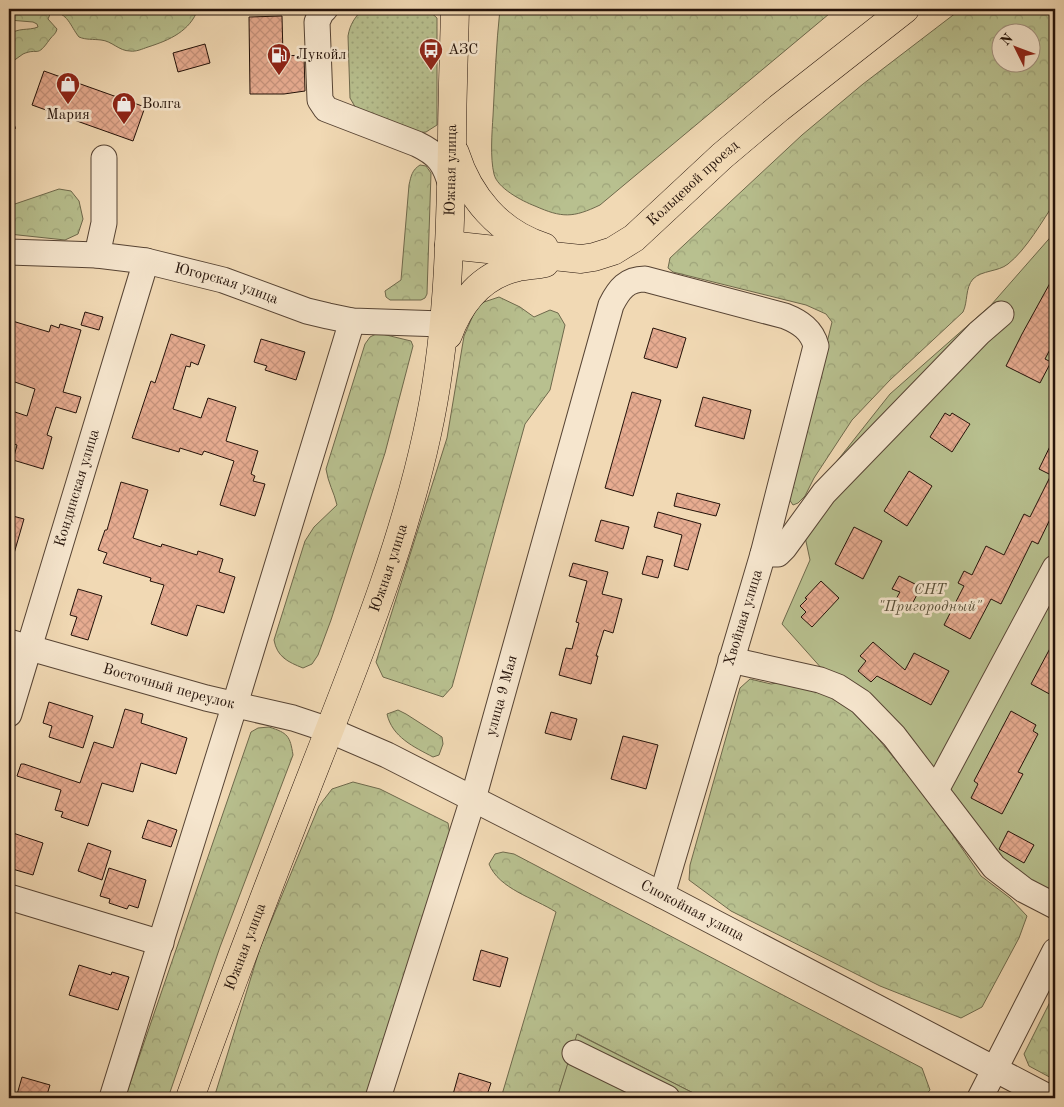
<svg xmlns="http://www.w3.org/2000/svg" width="1064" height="1107" font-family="'Old Standard TT',serif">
  <defs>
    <pattern id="grass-dots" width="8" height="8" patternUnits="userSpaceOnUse" patternTransform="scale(1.25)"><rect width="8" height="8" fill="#b8c08f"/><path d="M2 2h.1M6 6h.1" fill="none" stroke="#9ea47a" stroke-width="1.8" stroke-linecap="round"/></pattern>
    <pattern id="forest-crowns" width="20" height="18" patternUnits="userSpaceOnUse" patternTransform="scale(1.25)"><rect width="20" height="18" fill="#b8c08f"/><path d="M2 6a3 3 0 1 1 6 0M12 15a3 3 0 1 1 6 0" fill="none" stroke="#9ea47a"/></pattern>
    <pattern id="building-cross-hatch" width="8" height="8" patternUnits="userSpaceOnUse" patternTransform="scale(1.25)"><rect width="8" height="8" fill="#e7ac91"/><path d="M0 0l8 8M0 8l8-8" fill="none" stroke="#c6937c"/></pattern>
  </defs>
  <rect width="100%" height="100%" fill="#f1d9b4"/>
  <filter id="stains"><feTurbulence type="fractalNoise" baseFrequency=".004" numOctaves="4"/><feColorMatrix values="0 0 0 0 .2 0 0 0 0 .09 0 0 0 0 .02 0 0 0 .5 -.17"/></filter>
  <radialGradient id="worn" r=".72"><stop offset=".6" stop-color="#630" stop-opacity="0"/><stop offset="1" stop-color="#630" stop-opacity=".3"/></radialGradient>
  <path fill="url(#grass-dots)" stroke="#6e694c" d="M 363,9 L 427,9 L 437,18 L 437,125 L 426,132 L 417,133 L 362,114 L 354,105 L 350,98 L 348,36 C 350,24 355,17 363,9 Z"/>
  <g fill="url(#forest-crowns)" stroke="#6e694c" fill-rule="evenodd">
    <path d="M 9,9 L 198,9 C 190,31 170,40 148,47 C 142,49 136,52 130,51 C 119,51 112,41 101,40 C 93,39 86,40 79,37 C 70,26 68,12 51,12 L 48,19 L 57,29 C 56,34 53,35 50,39 C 36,59 39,47 23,54 C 18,57 14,61 9,64 L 9,35 C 18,27 28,31 38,27 L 37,24 L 33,22 L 9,20 Z"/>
    <path d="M 500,9 L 835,9 L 600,205 C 573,218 562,218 535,206 C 522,201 497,188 494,174 C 490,158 492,132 493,116 C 495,80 496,45 500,9 Z"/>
    <path d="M 961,9 L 1055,9 L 1055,202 C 1043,220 1026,250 1008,264 C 998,272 982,270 973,279 C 965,288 968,302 963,312 L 890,380 L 852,420 L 814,478 L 805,496 L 798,503 L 793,505 L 789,499 L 832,322 L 826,314 L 806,305 L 673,272 L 668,268 L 670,258 L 802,135 L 863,84 ZM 1002,32 L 1032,32 L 1032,62 L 1002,62 Z"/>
    <path d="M 420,165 L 426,166 L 431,173 L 427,294 L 425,298 L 421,300 L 390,300 L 386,297 L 385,291 L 401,280 L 409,185 C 411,176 412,170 420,165 Z"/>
    <polygon points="59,189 71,191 79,201 83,219 78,234 65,240 9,234 9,206"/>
    <polygon points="499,297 520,307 534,317 550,310 558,313 565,325 550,390 525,424 452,687 443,697 383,677 376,662 447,438 464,336 478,304"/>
    <path d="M 378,333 L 411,341 L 413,346 L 385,453 L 331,620 L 318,655 L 312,664 L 303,668 C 288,662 277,657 274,640 L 305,541 L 314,527 L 337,505 C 334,492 328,483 326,469 L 365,344 L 370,337 Z"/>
    <polygon points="750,679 771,684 789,681 836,695 867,725 930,802 981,876 1010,898 1027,916 1019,938 982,1007 961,1018 880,986 731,911 689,880 690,865 740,688"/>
    <path d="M 398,710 L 406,714 L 442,737 L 443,744 L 439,755 L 433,757 C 414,747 392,737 387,714 Z"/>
    <path d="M 269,727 C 288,733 290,736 293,755 L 220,947 L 168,1098 L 125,1098 L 251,732 L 258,728 Z"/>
    <polygon points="353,782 380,789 448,823 450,835 368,1098 214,1098 260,948 319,806 332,789"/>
    <path d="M 503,852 L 514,854 L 922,1068 L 930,1090 L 923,1098 L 703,1098 L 578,1034 L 557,1098 L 501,1098 L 556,912 C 534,898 499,889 489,864 L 495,854 Z"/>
    <polygon points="1055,992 1055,1080 1029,1066 1024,1054"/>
  </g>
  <g fill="#b8c08f" stroke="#6e694c">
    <polygon points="1055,232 1055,916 856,707 782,624 810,560 799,509 890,394 991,305"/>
    <polygon points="577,1034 703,1098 557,1098"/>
  </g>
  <g fill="url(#building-cross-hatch)" stroke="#241209">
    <polygon points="282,16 283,56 304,55 305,91 284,94 250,94 249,17"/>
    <polygon points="205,44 210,63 178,72 173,53"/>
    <polygon points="44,71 145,107 133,141 32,105"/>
    <polygon points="1055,274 1055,340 1045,359 1051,362 1040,383 1006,366 1022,334"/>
    <polygon points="85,312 103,317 99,330 81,325"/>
    <polygon points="9,320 49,332 51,325 59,328 60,324 81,330 63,392 81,397 76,413 56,407 47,435 52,437 43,469 13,460 17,445 11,443 13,436 9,435 9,410 27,416 35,389 9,380"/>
    <polygon points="653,328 686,338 677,368 644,358"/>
    <polygon points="171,334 205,345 198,365 191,362 190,367 186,366 173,409 201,418 208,398 236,407 226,441 258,451 251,474 255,476 253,481 265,484 255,516 220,505 234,461 204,451 202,455 180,448 179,452 132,438 151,381 155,383"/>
    <polygon points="261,339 305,352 296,380 265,370 267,366 254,362"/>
    <polygon points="632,392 661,400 633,496 605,488"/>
    <polygon points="703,397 751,410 744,439 695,426"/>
    <polygon points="945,413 950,416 952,413 970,424 952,452 930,437"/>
    <polygon points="1055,436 1055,509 1038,544 1032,541 1001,604 991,599 970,639 944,625 964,586 958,583 964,571 972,575 986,546 1004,555 1024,514 1030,517 1051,475 1039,469"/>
    <polygon points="909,471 932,486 907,526 884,511"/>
    <polygon points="121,482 148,490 133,538 161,547 162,544 197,555 198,551 223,559 219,572 235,577 224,613 197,605 187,636 151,624 164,585 150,581 151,578 103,563 107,553 98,550 105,530 107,530"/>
    <polygon points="677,493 720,504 716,516 674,506"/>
    <polygon points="658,512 701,524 688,570 674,566 682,535 654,527"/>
    <polygon points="9,515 24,519 13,557 9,557"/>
    <polygon points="601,520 629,527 623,549 595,541"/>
    <polygon points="854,527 882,541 863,579 835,564"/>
    <polygon points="647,556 663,560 658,578 642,574"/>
    <polygon points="573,563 608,572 602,594 622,599 613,633 604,630 596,656 598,656 591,684 559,675 566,648 572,649 579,623 576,622 587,581 569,576"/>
    <polygon points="899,576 921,587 910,608 895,601 900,592 892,589"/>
    <polygon points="821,581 839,598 812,627 801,617 806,612 800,606 807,599 805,598"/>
    <polygon points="78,589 102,596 88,640 71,635 77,617 70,615"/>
    <polygon points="1055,639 1055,697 1031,684"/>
    <polygon points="873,642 905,670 914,653 949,671 931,705 877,676 871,682 858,671 866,661 860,656"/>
    <polygon points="49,702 93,716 83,748 49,737 52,726 43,723"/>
    <polygon points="125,709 143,714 141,723 187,738 176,774 141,763 133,792 102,783 88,826 61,817 63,812 55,810 61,790 17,776 21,764 24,764 80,783 94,742 113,748"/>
    <polygon points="1011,711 1036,725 1033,731 1038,734 1018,772 1023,774 1002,814 971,798 978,784 974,781"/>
    <polygon points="551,712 577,719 571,740 545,733"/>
    <polygon points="623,736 658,745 646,789 611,779"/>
    <polygon points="148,820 177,830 171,847 142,838"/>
    <polygon points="1008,831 1034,845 1024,863 999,849"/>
    <polygon points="13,833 43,843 33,875 9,868 9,845"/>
    <polygon points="88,843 111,851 102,880 78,871"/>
    <polygon points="109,868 146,880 138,908 129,905 127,909 109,903 110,899 100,896"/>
    <polygon points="481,950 508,958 500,987 473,980"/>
    <polygon points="79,965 111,975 112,972 129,977 118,1010 69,995"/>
    <polygon points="459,1073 491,1083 486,1098 452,1098"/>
    <polygon points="22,1077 50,1085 46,1098 16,1098"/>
  </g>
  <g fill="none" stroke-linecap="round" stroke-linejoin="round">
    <g stroke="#574434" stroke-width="27">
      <g id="minor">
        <path d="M 325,9 L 321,13 L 317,22 L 320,100 L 326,109 L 417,144 C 438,154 445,163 451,186"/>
        <path id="s1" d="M 9,252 L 97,255 L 146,261 L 223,280 L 307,311 L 328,316 L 352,321 L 443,324"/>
        <polyline points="97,255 104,223 104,158"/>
        <polyline points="763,554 778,554 784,548 824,493 979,333 1001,314"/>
        <path id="s2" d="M 9,642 L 206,698 L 293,718 L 329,730 L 387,755 L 662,895 L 1050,1098"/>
        <polyline points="731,660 820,680 838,687 861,702 894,736 994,867 1024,890 1055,906"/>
        <path id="s3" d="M 9,714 L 146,261"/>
        <polyline points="936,790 1055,568"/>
        <polyline points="9,897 161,943"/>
        <polyline points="575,1053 667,1098"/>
        <polyline points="112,1098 235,704 352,321"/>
        <path id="s4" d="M 378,1098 L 473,799 L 611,305 C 619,289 627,279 645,279 L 785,316 C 800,322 812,330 816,346 L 763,554 L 662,895"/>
        <polyline points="980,1098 1055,951"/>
      </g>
    </g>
    <g stroke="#241209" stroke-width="29">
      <g id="major">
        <path d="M 455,153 C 469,197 499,233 544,247"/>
        <path id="s5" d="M 449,245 L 581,259 L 594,257 L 613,251 L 634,238 L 722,156 L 779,108 L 905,9"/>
        <path d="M 448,335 C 460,302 482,275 518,267 C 526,265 536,265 545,263"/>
        <path id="s6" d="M 190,1098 C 234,975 281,853 329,731 C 367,634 405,536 427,434 C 448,340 450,242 452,145 C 452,100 454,54 455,9"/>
      </g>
    </g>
    <polyline stroke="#241209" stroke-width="3" stroke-dasharray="4 2.5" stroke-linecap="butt" points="9,113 15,130"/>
    <use href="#minor" stroke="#f6e6ce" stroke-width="25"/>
    <use href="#major" stroke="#f1d9b4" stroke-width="28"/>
  </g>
  <defs>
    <g id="bus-pin" transform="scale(1.25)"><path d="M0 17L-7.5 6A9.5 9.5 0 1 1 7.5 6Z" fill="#8f2418" stroke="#f6e6ce"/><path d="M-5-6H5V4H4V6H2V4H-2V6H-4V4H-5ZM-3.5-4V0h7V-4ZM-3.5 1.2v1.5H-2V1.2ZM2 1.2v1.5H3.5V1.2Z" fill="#fff"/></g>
    <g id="fuel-pin" transform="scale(1.25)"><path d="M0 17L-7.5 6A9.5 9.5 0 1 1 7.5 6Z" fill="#8f2418" stroke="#f6e6ce"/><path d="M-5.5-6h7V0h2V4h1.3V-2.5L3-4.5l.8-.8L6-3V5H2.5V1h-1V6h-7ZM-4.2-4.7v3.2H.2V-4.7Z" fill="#fff"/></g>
    <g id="shop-pin" transform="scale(1.25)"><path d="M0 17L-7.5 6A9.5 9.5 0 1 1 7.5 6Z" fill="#8f2418" stroke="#f6e6ce"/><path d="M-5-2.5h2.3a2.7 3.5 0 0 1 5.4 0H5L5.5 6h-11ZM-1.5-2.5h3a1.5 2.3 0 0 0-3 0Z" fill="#fff"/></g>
  </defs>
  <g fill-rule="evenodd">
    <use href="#bus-pin" x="431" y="50"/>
    <use href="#fuel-pin" x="279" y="55"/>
    <use href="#shop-pin" x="68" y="84"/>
    <use href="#shop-pin" x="124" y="104"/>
  </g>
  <g text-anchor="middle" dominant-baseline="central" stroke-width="5" stroke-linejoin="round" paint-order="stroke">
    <g font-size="15" fill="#241209" stroke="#f6e6ce" text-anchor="start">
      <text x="448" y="50">АЗС</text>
      <text x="296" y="55">Лукойл</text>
      <text x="142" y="104">Волга</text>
      <text x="68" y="115" text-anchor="middle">Мария</text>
    </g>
    <g font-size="15" fill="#241209" stroke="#f6e6ce">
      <text stroke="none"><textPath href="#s6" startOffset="971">Южная улица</textPath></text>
      <text stroke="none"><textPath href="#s5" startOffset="271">Кольцевой проезд</textPath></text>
      <text stroke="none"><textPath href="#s1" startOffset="221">Югорская улица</textPath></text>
      <text stroke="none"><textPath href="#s3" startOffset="236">Кондинская улица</textPath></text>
      <text stroke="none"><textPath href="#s6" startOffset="566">Южная улица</textPath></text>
      <text transform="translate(744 618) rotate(-73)">Хвойная улица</text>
      <text stroke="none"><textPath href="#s2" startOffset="166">Восточный переулок</textPath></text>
      <text stroke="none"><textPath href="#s4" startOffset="421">улица 9 Мая</textPath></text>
      <text stroke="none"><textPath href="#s2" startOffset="738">Спокойная улица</textPath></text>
      <text stroke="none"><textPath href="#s6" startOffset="161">Южная улица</textPath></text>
    </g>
    <g font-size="15" font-style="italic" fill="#584f38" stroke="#f6e6ce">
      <text x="930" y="590">СНТ<tspan x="930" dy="17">"Пригородный"</tspan></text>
    </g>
  </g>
  <rect width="1064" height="1107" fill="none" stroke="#f1d9b4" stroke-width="30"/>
  <rect x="10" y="10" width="1044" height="1087" fill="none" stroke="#241209" stroke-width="2.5"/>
  <rect x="15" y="15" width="1034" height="1077" fill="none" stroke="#241209"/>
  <g transform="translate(1016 48) rotate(312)"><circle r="24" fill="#f6e6ce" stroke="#a2917f"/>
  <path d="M0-4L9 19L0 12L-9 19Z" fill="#8f2418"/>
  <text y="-8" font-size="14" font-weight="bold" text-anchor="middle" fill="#241209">N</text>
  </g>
  <rect width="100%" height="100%" filter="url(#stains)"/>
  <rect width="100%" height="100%" fill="url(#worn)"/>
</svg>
